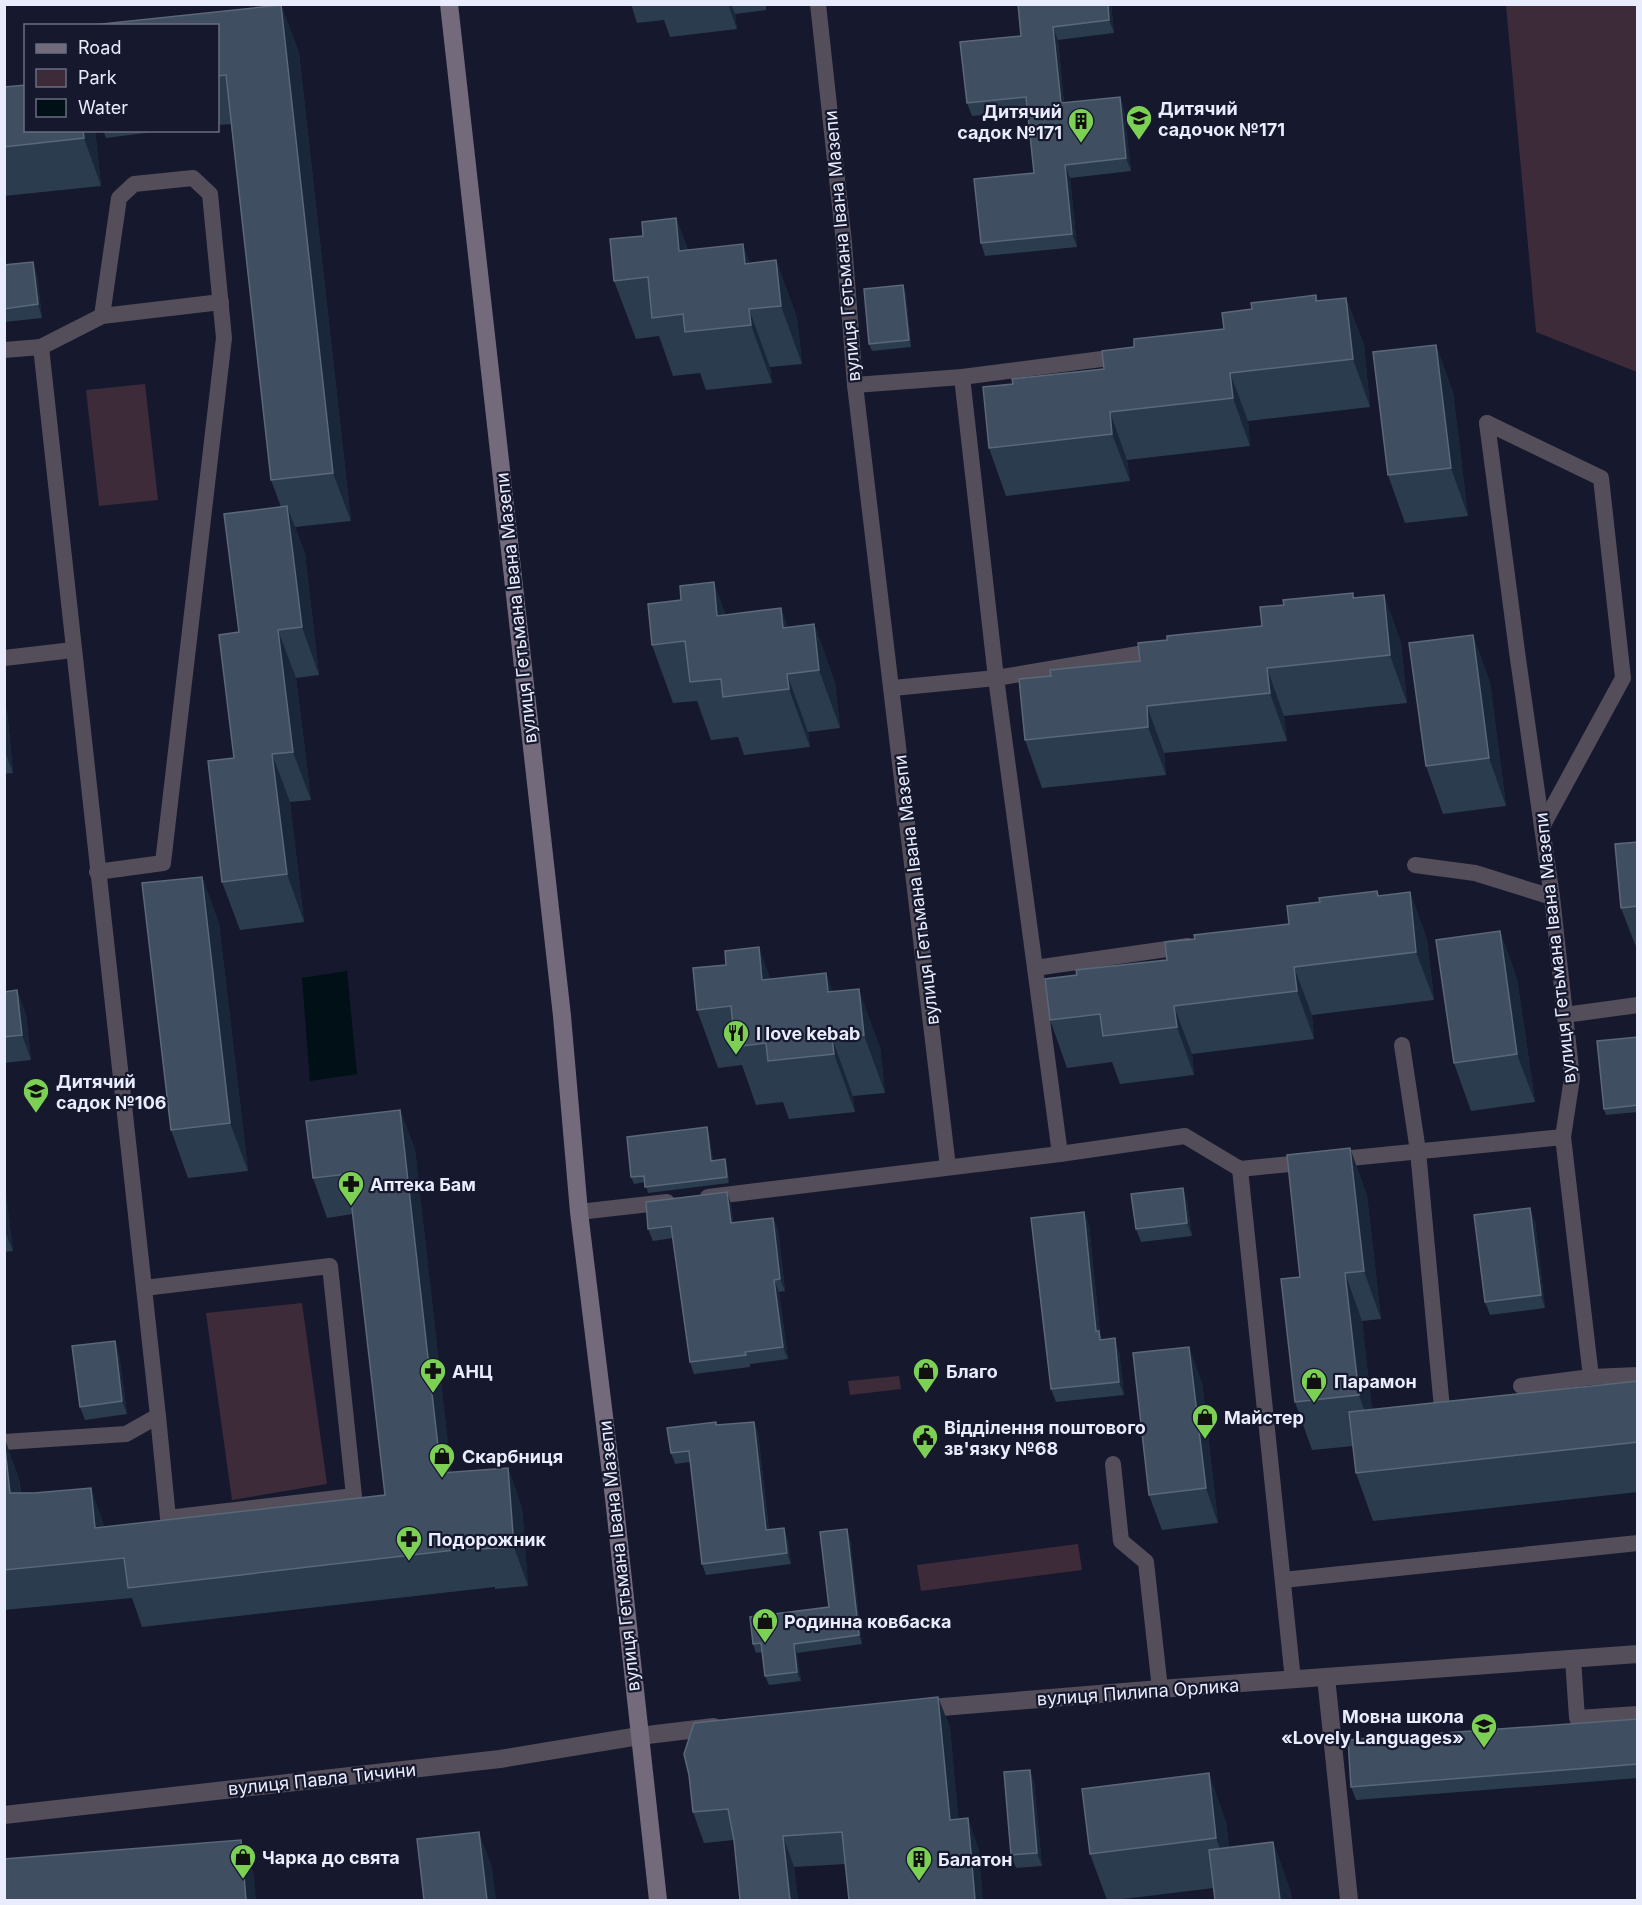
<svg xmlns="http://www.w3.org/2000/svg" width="1642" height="1905" font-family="Inter,sans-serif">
  <rect width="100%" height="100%" fill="#16182e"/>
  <g fill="#3e2b3a">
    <polygon points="1506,5 1637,5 1637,372 1536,332"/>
    <polygon points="145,384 158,500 99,506 86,390"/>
    <polygon points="302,1303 327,1484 232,1500 206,1313"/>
    <polygon points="899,1376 901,1389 850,1395 848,1381"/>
    <polygon points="1078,1544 1082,1570 921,1591 917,1565"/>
  </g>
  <polygon fill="#001016" points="347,971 357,1074 310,1081 302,978"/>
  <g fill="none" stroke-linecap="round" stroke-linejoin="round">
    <g stroke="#534e59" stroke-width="16">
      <polyline points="818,4 844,243 855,385 948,1167"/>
      <polyline points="102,316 221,302"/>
      <polyline points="41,347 102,316 119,198 134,184 193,178 210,194 224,338 163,863 97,872"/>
      <polyline points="4,350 41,347 158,1416 126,1434 4,1442"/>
      <polyline points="962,377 1125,356"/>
      <polyline points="855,385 962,377 996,678 1060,1154"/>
      <polyline points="1487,423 1601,478 1623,678 1543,825"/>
      <polyline points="4,658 73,650"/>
      <polyline points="893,688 996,678 1162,650"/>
      <polyline points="1415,865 1475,873 1552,897"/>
      <polyline points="1035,968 1188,946"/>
      <polyline points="1565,1015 1638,1005"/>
      <polyline points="1402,1045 1418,1151 1443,1419"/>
      <polyline points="1563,1137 1591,1377"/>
      <polyline points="1240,1169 1293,1680"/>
      <polyline points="708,1197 1060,1154 1185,1136 1240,1169 1563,1137 1572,1078 1552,897 1518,659 1487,423"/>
      <polyline points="579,1212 667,1202"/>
      <polyline points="144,1288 330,1266 354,1496 168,1518 158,1416"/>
      <polyline points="1521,1386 1591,1377 1638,1375"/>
      <polyline points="1113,1464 1121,1541 1146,1562 1160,1689"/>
      <polyline points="1283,1580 1638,1543"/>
      <polyline points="1573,1659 1577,1718 1638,1714"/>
    </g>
    <g stroke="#534e59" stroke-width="18">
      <polyline points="1326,1677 1349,1900"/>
      <polyline points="918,1709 1160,1689 1638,1654"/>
      <polyline points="4,1815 500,1759 639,1736 714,1727"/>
    </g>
    <polyline stroke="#736b7c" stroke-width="18" points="449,4 562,1016 579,1212 614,1498 658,1900"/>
  </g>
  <g fill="#2a3c4e">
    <polygon points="631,4 766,4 766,10 735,14 737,29 670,37 664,20 637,23"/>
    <polygon points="1111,4 1114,33 1058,40 1064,103 1120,97 1124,110 1131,171 1070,178 1077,247 985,256 981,243 1034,173 1027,111 972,116 967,103 1021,36"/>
    <polygon points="281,5 299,53 351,521 295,527 305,554 319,675 296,678 311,800 290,802 304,922 240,930 222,882 234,758 239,632 281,507 271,480 231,124 218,125 218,26"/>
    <polygon points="4,87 95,130 101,186 4,196"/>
    <polygon points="103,130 170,130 106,138"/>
    <polygon points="676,218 688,250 750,263 776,260 797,318 802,364 770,367 772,383 706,390 700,373 673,376 659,336 636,339 614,281 643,236"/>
    <polygon points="33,262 37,275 42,318 4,322 4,265"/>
    <polygon points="903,285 906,292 911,347 872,351 869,344"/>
    <polygon points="1316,295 1318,301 1346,298 1364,345 1370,407 1248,421 1250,446 1127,460 1130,481 1006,496 989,448 1013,384 1104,369 1134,347 1224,329 1252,309"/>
    <polygon points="1436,345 1453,393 1468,516 1405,523 1388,475"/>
    <polygon points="1353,593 1354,598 1384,595 1401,643 1407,703 1284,716 1287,741 1164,753 1166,775 1042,788 1025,740 1051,676 1140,661 1167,640 1262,626 1284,605"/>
    <polygon points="725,615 788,627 814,624 835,683 840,728 808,732 810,747 744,755 738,737 711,740 697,701 673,703 652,645"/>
    <polygon points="1473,635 1490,683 1506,806 1443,814 1426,766"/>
    <polygon points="4,705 7,711 13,773 4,774"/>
    <polygon points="1638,842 1638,952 1621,908"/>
    <polygon points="202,877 219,924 248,1171 188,1178 171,1130"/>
    <polygon points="1410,892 1427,940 1434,1000 1312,1015 1314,1039 1192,1054 1194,1075 1120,1084 1112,1062 1067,1068 1050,1020 1077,975 1167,960 1195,939 1289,924 1379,896"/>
    <polygon points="1500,931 1517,979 1535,1102 1471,1111 1454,1063"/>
    <polygon points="770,979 833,992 880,1047 885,1093 853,1096 855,1112 789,1119 783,1102 756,1105 742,1065 718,1068 697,1010"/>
    <polygon points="17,990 26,1015 31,1060 4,1063 4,992"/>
    <polygon points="1638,1037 1638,1112 1606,1115 1604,1109"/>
    <polygon points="400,1110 415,1150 451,1472 508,1468 522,1508 528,1586 495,1589 495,1587 142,1627 132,1598 4,1610 4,1439 19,1479 21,1493 105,1527 385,1495 353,1214 327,1218 313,1178"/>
    <polygon points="707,1127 709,1134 713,1161 727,1166 729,1183 648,1193 645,1182 634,1184 631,1177"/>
    <polygon points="1350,1148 1367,1196 1381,1319 1362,1321 1372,1410 1638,1381 1638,1492 1373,1521 1356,1473 1353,1446 1312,1450 1295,1402 1300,1277"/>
    <polygon points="4,1182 13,1251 4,1252"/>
    <polygon points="1183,1188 1187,1201 1192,1236 1141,1242 1136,1229"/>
    <polygon points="727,1192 731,1204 733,1223 773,1218 778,1230 785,1291 779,1292 788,1359 750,1364 750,1367 694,1374 690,1362 673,1238 653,1241 648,1229"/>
    <polygon points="1084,1212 1089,1225 1100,1333 1102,1339 1119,1351 1124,1395 1056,1402 1051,1389"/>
    <polygon points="1535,1221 1545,1308 1490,1315 1485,1302"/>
    <polygon points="119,1354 127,1414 85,1420 80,1407"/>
    <polygon points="1202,1382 1218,1523 1162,1530 1149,1495"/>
    <polygon points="754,1422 758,1433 769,1530 788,1540 791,1564 706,1575 702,1564 690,1462 675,1464 671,1453 717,1425"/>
    <polygon points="850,1538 862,1644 797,1653 801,1681 769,1685 765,1676 763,1652 756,1653 753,1644 829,1607"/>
    <polygon points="938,1697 950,1728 958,1819 979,1849 845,1864 794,1867 798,1900 740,1900 734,1840 704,1843 693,1812"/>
    <polygon points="1638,1719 1638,1778 1356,1800 1351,1787"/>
    <polygon points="1030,1770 1034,1783 1042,1866 1016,1868 1011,1855"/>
    <polygon points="1226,1821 1229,1848 1273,1842 1290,1890 1292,1900 1215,1900 1214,1888 1115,1900 1107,1900 1090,1854"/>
  </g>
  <g fill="#1a2639">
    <polygon points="728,4 731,4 735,14 737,29"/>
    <polygon points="1108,4 1111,4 1114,33 1109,20"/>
    <polygon points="281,5 299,53 351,521 333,473"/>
    <polygon points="1053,27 1058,40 1065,116 1061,103"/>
    <polygon points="1120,97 1124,110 1131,171 1126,158"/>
    <polygon points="83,130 95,130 101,186 84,138"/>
    <polygon points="1065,165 1070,178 1077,247 1072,234"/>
    <polygon points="676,218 697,276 679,251"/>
    <polygon points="743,244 764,302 745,264"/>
    <polygon points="776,260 797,318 802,364 781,306"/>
    <polygon points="33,262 37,275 42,318 38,304"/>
    <polygon points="903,285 906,292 911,347 909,340"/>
    <polygon points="1346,298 1364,345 1370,407 1353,359"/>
    <polygon points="749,309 770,367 772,383 751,325"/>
    <polygon points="1436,345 1453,393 1468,516 1451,468"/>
    <polygon points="1230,373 1248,421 1250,446 1233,398"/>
    <polygon points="1110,412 1127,460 1130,481 1112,434"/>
    <polygon points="287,506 305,554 319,675 302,627"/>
    <polygon points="714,582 735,641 717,616"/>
    <polygon points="1384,595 1401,643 1407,703 1390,655"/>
    <polygon points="781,608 802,666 783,628"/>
    <polygon points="814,624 835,683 840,728 819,670"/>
    <polygon points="278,630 296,678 311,800 293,752"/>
    <polygon points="1473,635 1490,683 1506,806 1489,758"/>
    <polygon points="1267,668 1284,716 1287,741 1270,693"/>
    <polygon points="787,674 808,732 810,747 789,689"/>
    <polygon points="4,705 7,711 13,773 4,749"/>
    <polygon points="1147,706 1164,753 1166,775 1148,727"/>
    <polygon points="272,754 290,802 304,922 287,874"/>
    <polygon points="202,877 219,924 248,1171 230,1123"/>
    <polygon points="1410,892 1427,940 1434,1000 1416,952"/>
    <polygon points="1500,931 1517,979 1535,1102 1517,1054"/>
    <polygon points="759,947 780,1005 762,980"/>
    <polygon points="1294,967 1312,1015 1314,1039 1297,991"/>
    <polygon points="826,973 847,1031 828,992"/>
    <polygon points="859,989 880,1047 885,1093 864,1035"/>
    <polygon points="17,990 26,1015 31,1060 22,1035"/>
    <polygon points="1174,1006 1192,1054 1194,1075 1177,1027"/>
    <polygon points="832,1038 853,1096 855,1112 834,1054"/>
    <polygon points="400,1110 415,1150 456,1513 441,1473"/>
    <polygon points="707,1127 709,1134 714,1168 711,1161"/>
    <polygon points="1350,1148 1367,1196 1381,1319 1364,1271"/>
    <polygon points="725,1159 727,1166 729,1183 727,1177"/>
    <polygon points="4,1182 5,1183 13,1251 4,1229"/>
    <polygon points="1183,1188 1187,1201 1192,1236 1187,1223"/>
    <polygon points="727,1192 731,1204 735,1235 731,1223"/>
    <polygon points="1530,1208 1535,1221 1545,1308 1541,1295"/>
    <polygon points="1084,1212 1089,1225 1100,1333 1104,1344 1105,1353 1096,1331"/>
    <polygon points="773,1218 778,1230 785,1291 780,1279"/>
    <polygon points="1345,1273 1362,1321 1376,1443 1359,1395"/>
    <polygon points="774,1280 779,1292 788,1359 783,1347"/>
    <polygon points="1115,1338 1119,1351 1124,1395 1119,1382"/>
    <polygon points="115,1341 119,1354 127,1414 122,1401"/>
    <polygon points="1189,1347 1202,1382 1218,1523 1206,1488"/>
    <polygon points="754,1422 758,1433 770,1542 766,1530"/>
    <polygon points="5,1439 19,1479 24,1533 10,1493"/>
    <polygon points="508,1468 522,1508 528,1586 514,1547"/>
    <polygon points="91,1488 105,1527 95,1528"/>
    <polygon points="784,1528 788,1540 791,1564 787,1553"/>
    <polygon points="847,1529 850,1538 862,1644 859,1635"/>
    <polygon points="794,1644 797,1653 801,1681 797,1672"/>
    <polygon points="938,1697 950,1728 962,1851 950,1820"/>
    <polygon points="1030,1770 1034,1783 1042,1866 1037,1853"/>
    <polygon points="1209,1773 1226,1821 1234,1886 1216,1838"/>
    <polygon points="968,1818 979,1849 983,1900 975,1900"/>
    <polygon points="479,1832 492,1867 496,1900 487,1900"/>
    <polygon points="783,1836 794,1867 798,1900 790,1900"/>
    <polygon points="241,1840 254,1874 256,1900 246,1900"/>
    <polygon points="1273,1842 1290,1890 1292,1900 1280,1900"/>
  </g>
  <g fill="#3f4f61" stroke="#5a6879" stroke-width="1.5">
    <polygon points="1018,4 1108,4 1109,20 1053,27 1061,103 1120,97 1126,158 1065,165 1072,234 981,243 974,179 1034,173 1026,97 967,103 960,42 1021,36"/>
    <polygon points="281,5 333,473 271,480 226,75 218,76 218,26 83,26"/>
    <polygon points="26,85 26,130 83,130 84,138 4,147 4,87"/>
    <polygon points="676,218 679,251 743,244 745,264 776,260 781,306 749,309 751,325 685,332 683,314 652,318 648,277 614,281 610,239 643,236 642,222"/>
    <polygon points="33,262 38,304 4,309 4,265"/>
    <polygon points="903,285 909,340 869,344 864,289"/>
    <polygon points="1316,295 1316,301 1346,298 1353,359 1230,373 1233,398 1110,412 1112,434 989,448 983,387 1013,384 1012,379 1104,369 1102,351 1134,347 1134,339 1224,329 1222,313 1252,309 1251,303"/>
    <polygon points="1436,345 1451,468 1388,475 1373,352"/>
    <polygon points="287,506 302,627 278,630 293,752 272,754 287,874 222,882 208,761 234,758 219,635 239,632 224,514"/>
    <polygon points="714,582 717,616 781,608 783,628 814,624 819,670 787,674 789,689 723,697 721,679 690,682 685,641 652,645 648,604 681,600 680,586"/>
    <polygon points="1353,593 1353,598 1384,595 1390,655 1267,668 1270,693 1147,706 1148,727 1025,740 1019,679 1051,676 1050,670 1140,661 1138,643 1167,640 1167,636 1262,626 1260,607 1284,605 1283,600"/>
    <polygon points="1473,635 1489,758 1426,766 1409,643"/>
    <polygon points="1638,842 1638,906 1621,908 1615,844"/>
    <polygon points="202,877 230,1123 171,1130 142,883"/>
    <polygon points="1377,891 1378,896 1410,892 1416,952 1294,967 1297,991 1174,1006 1177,1027 1103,1036 1100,1014 1050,1020 1045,979 1077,975 1076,970 1167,960 1165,942 1195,939 1194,935 1289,924 1287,906 1320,902 1319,898"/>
    <polygon points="1500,931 1517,1054 1454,1063 1436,940"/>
    <polygon points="759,947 762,980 826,973 828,992 859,989 864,1035 832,1038 834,1054 768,1061 766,1043 735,1047 731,1006 697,1010 693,968 726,965 725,951"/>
    <polygon points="17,990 22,1035 4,1037 4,992"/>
    <polygon points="1638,1037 1638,1105 1604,1109 1597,1041"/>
    <polygon points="400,1110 441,1473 508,1468 514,1547 481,1549 481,1547 128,1588 124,1558 4,1570 4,1439 10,1493 34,1493 91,1488 95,1528 385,1495 348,1174 313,1178 306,1121"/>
    <polygon points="707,1127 711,1161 725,1159 727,1177 645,1187 644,1176 631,1177 627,1137"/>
    <polygon points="1350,1148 1364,1271 1345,1273 1359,1395 1295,1402 1281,1279 1300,1277 1287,1155"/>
    <polygon points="1183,1188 1187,1223 1136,1229 1131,1194"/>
    <polygon points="727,1192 731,1223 773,1218 780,1279 774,1280 783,1347 745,1352 746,1355 690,1362 671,1226 648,1229 646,1202"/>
    <polygon points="1530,1208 1541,1295 1485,1302 1474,1215"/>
    <polygon points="1084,1212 1096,1331 1099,1331 1100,1340 1115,1338 1119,1382 1051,1389 1031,1218"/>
    <polygon points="115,1341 122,1401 80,1407 72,1346"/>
    <polygon points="1189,1347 1206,1488 1149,1495 1133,1353"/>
    <polygon points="1638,1381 1638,1442 1356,1473 1349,1412"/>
    <polygon points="716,1422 716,1425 754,1422 766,1530 784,1528 787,1553 702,1564 689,1451 671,1453 667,1428"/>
    <polygon points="847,1529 859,1635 794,1644 797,1672 765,1676 761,1643 753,1644 750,1617 829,1607 820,1532"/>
    <polygon points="938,1697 950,1820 968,1818 975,1900 849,1900 842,1832 783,1836 790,1900 740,1900 734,1840 728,1809 693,1812 689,1775 684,1754 694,1723"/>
    <polygon points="1638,1719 1638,1764 1351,1787 1348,1740"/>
    <polygon points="1030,1770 1037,1853 1011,1855 1004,1772"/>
    <polygon points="1209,1773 1216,1838 1090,1854 1082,1789"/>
    <polygon points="479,1832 487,1900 424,1900 417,1839"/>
    <polygon points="241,1840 246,1900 4,1900 4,1859"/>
    <polygon points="1273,1842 1280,1900 1215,1900 1209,1850"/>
  </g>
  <defs>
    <g id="school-pin" transform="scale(1.35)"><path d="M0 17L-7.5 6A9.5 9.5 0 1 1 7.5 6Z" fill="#7cd155" stroke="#16182e"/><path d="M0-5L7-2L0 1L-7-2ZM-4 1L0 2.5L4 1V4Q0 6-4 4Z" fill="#111"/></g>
    <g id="building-pin" transform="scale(1.35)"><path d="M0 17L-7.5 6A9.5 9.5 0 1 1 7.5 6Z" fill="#7cd155" stroke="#16182e"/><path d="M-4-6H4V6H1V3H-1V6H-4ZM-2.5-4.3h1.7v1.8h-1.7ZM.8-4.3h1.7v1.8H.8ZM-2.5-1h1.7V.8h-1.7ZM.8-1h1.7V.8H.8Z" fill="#111"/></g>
    <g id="restaurant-pin" transform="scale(1.35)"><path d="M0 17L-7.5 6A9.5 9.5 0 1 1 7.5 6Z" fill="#7cd155" stroke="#16182e"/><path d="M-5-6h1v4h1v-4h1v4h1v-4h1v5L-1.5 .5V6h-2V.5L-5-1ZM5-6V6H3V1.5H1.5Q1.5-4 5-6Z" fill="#111"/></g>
    <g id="pharmacy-pin" transform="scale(1.35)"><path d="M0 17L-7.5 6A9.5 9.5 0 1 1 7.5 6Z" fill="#7cd155" stroke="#16182e"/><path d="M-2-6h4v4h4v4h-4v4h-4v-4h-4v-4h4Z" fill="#111"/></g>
    <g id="shop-pin" transform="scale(1.35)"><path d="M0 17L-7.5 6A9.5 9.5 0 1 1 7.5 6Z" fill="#7cd155" stroke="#16182e"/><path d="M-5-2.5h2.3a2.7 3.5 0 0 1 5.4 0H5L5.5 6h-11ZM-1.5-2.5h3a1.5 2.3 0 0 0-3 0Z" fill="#111"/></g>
    <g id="civic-pin" transform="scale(1.35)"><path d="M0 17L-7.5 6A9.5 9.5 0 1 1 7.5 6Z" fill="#7cd155" stroke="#16182e"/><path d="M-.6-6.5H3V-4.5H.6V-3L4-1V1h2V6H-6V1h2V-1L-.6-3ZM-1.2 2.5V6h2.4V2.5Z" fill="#111"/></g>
  </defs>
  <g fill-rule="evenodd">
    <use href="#school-pin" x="1139" y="118"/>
    <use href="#building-pin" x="1081" y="121"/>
    <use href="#restaurant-pin" x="736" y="1033"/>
    <use href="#school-pin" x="36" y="1091"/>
    <use href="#pharmacy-pin" x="351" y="1184"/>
    <use href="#pharmacy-pin" x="433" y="1371"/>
    <use href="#shop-pin" x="926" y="1371"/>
    <use href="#shop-pin" x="1314" y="1381"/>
    <use href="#shop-pin" x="1205" y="1417"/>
    <use href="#civic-pin" x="925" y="1437"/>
    <use href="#shop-pin" x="442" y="1456"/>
    <use href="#pharmacy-pin" x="409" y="1539"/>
    <use href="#shop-pin" x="765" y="1621"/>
    <use href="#school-pin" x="1484" y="1726"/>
    <use href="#shop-pin" x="243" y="1857"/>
    <use href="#building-pin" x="919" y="1859"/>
  </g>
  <g text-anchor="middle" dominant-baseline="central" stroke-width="4.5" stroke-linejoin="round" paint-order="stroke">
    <g font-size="18" font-weight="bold" fill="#e9ecfc" stroke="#16182e" text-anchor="start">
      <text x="1158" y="108">Дитячий<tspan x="1158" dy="21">садочок №171</tspan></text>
      <text x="1062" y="111" text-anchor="end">Дитячий<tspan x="1062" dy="21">садок №171</tspan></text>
      <text x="756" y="1033">I love kebab</text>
      <text x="56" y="1081">Дитячий<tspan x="56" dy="21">садок №106</tspan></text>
      <text x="370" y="1184">Аптека Бам</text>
      <text x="452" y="1371">АНЦ</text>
      <text x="946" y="1371">Благо</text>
      <text x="1334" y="1381">Парамон</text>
      <text x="1224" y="1417">Майстер</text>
      <text x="944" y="1427">Відділення поштового<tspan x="944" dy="21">зв'язку №68</tspan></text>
      <text x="462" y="1456">Скарбниця</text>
      <text x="428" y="1539">Подорожник</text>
      <text x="784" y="1621">Родинна ковбаска</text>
      <text x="1464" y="1716" text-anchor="end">Мовна школа<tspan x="1464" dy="21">«Lovely Languages»</tspan></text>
      <text x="262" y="1857">Чарка до свята</text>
      <text x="938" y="1859">Балатон</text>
    </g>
    <g font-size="18" fill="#e9ecfc" stroke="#16182e">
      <text transform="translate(842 246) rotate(-95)">вулиця Гетьмана Івана Мазепи</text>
      <text transform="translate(516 608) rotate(-96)">вулиця Гетьмана Івана Мазепи</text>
      <text transform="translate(916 890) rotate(-97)">вулиця Гетьмана Івана Мазепи</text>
      <text transform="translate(1555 948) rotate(-96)">вулиця Гетьмана Івана Мазепи</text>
      <text transform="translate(619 1556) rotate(-96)">вулиця Гетьмана Івана Мазепи</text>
      <text transform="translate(1138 1692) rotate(-4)">вулиця Пилипа Орлика</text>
      <text transform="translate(322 1779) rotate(-6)">вулиця Павла Тичини</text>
    </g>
  </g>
  <rect width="1642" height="1905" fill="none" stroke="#e9ecfc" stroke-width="12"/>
  <rect x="24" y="24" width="195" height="108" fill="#16182e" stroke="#6a6d80" stroke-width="1.5"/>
  <rect x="36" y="44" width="30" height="9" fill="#736b7c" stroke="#6a6d80" stroke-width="1.5"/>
  <text x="78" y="54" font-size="18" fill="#e9ecfc">Road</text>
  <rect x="36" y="69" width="30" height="18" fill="#3e2b3a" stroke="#6a6d80" stroke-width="1.5"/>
  <text x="78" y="84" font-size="18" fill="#e9ecfc">Park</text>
  <rect x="36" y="99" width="30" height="18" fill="#001016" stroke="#6a6d80" stroke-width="1.5"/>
  <text x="78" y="114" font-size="18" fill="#e9ecfc">Water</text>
</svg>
